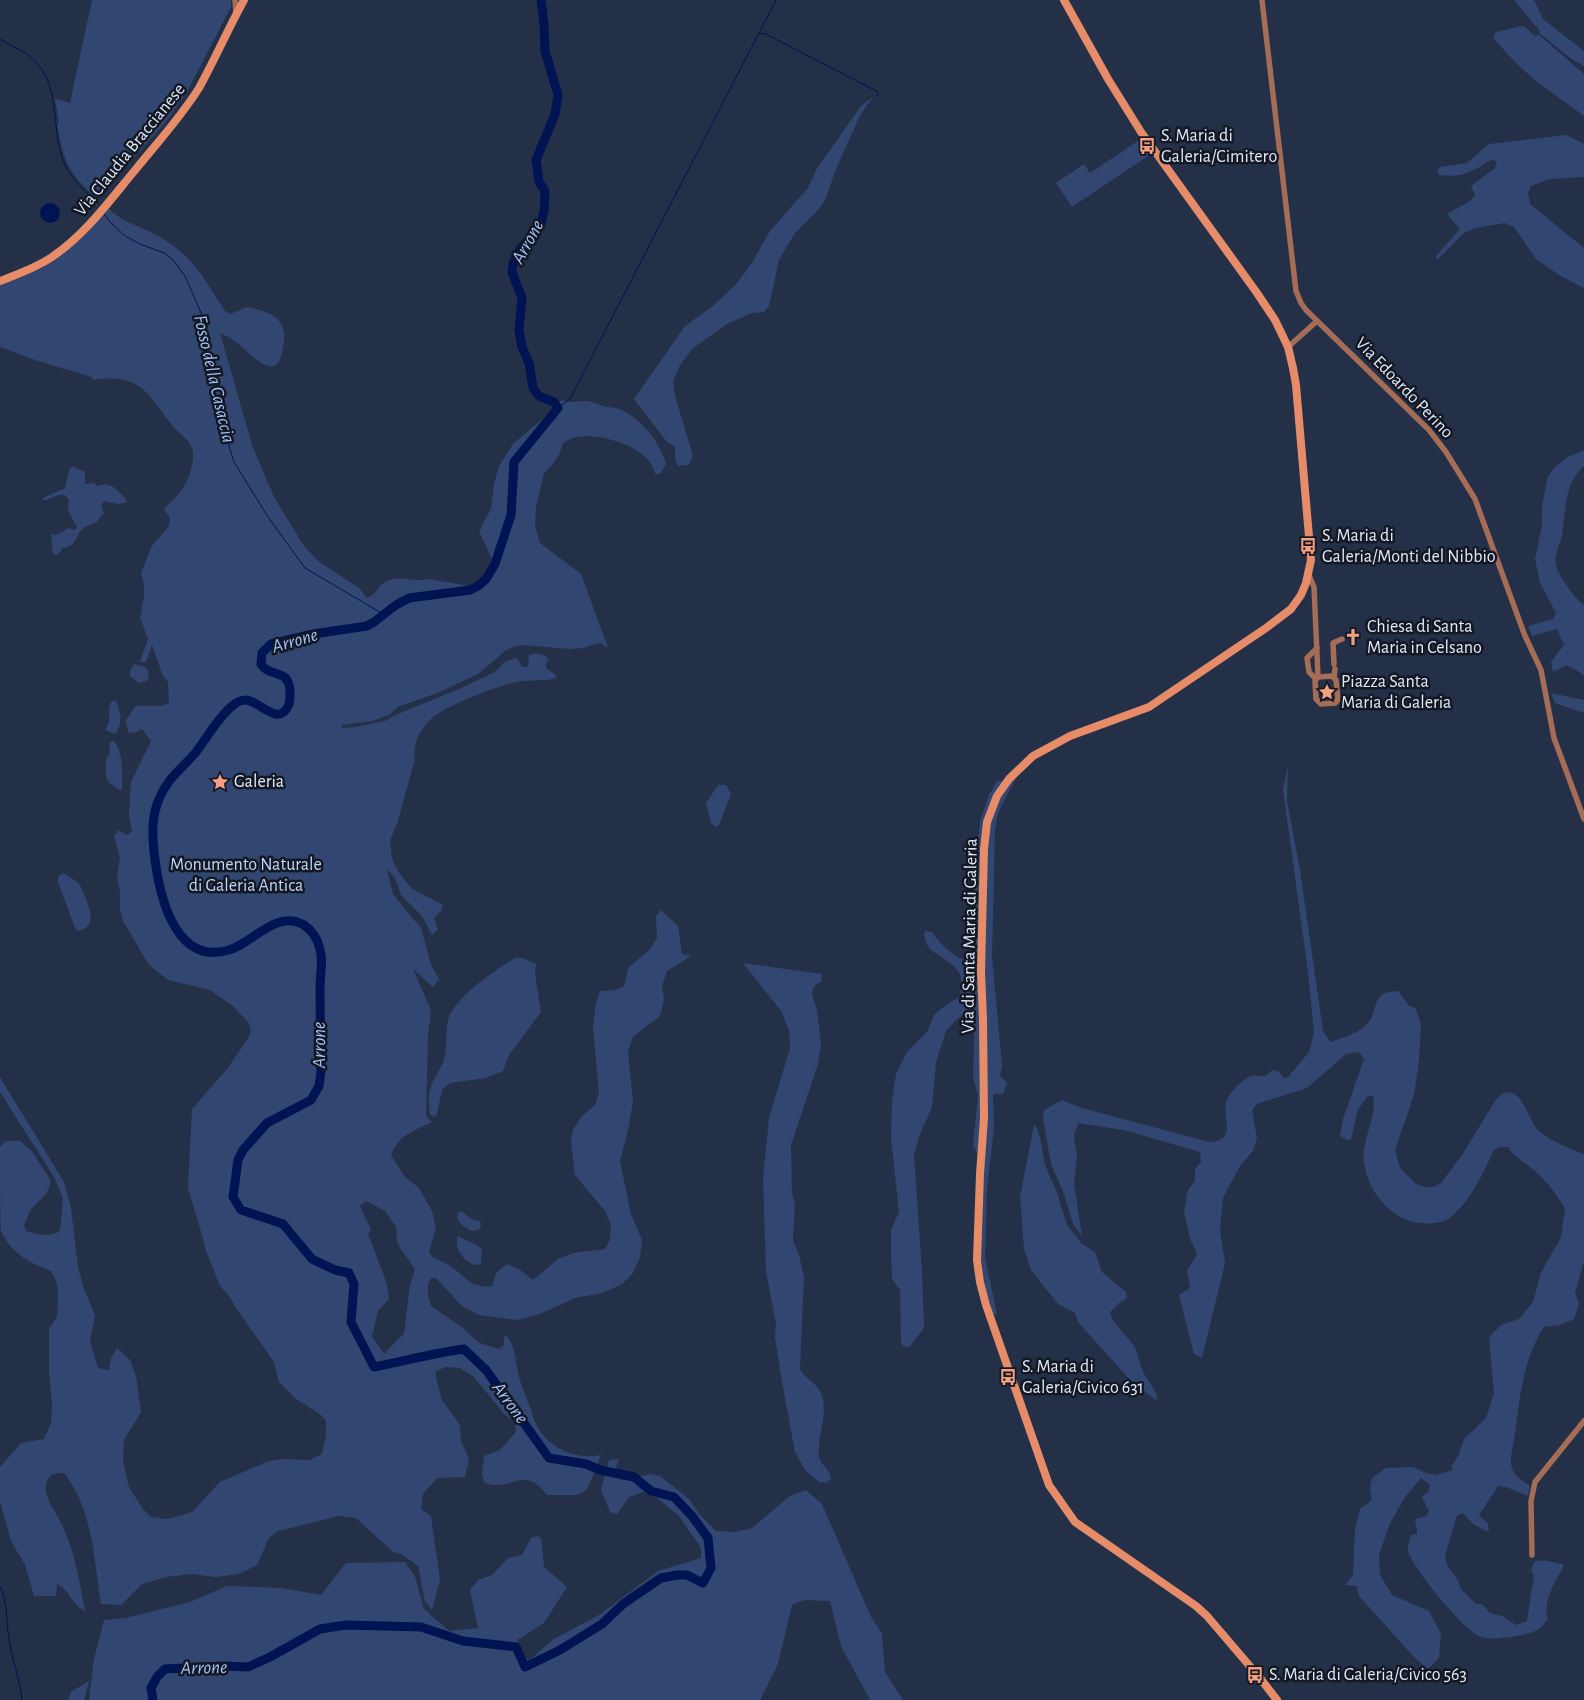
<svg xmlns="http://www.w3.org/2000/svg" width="1584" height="1700" font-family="'Alegreya Sans',sans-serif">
  <rect width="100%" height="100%" fill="#243048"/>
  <g fill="#314771" fill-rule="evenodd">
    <path d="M 92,0 L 231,0 L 231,7 L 188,90 L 165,123 L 96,199 C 68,170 64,164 57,124 L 59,123 L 55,98 L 70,103 Z"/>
    <polygon points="1514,0 1533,0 1535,2 1543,19 1584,51 1584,66 1573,60 1539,33 1540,31"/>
    <polygon points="1521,26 1525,27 1535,36 1539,35 1584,74 1584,116 1536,81 1516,63 1494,39 1494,35 1496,32"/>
    <polygon points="875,96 866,106 858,120 836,169 826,198 819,209 795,233 779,260 769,306 764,312 752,313 727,324 693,348 680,365 673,381 675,396 693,456 689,465 678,466 675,459 675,447 667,442 634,399 685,326 713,306 737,283 753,261 770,231 808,188 816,170 861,106"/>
    <path d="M 1566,135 L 1584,144 L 1584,177 L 1549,179 L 1531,186 L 1528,193 L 1530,204 L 1584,248 L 1584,288 L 1559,275 L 1536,259 L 1514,227 L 1505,223 L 1476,228 L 1464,233 L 1437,260 L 1436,256 L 1460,229 L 1447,214 L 1470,201 L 1475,195 L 1471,186 L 1495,168 L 1497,161 L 1491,160 C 1472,172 1462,178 1439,175 L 1437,170 L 1440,167 L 1467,163 L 1489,144 Z"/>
    <polygon points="1141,139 1151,154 1072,207 1056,183 1084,164 1090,173"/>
    <path d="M 107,207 C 121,223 145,227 163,239 C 195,258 205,281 225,311 L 230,314 L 241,310 L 244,308 C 251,306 256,309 263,311 C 285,319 287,331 282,353 C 280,358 280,364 274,366 C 263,370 243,346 233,340 C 229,337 224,335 220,333 L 252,445 L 274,497 L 304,546 L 318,561 L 359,588 L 367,598 C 376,595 378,586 385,582 C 400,574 413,583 428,579 L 470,586 C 481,585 487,581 493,571 L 491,557 L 479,531 L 491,509 L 494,484 L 499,466 L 513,444 L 544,418 L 561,400 C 573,405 581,399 592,402 C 596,403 599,405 603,406 C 608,408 614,407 619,409 C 641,418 660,442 666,464 L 661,473 L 656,475 C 654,471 652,465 649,461 C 636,444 598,433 577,437 C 573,437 567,441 563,443 L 559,455 L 552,465 L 544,473 L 536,507 L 535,525 L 540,543 L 581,574 L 608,648 L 601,643 L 594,644 L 584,648 L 570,649 L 523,645 L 513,647 L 505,651 L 478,674 L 440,692 L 398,707 L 390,714 L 373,721 L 341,725 L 343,728 L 355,727 L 385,721 L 398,714 L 461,688 L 495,672 L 506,661 L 517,658 L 522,667 L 528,667 L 529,655 L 536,653 L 546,656 L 548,660 L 546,665 L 547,669 L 555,674 L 557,678 C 542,682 527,679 512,683 C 491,689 447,705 431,719 C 420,729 412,745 415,759 L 397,824 L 390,840 L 392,859 L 398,871 L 411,888 L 443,905 L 441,911 L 434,918 L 438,930 L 432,935 L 422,916 L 401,895 L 395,878 L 387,869 L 393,894 L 413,919 L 421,927 L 431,965 L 439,979 L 433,987 L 413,969 L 431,1010 L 428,1035 L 426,1116 L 432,1122 C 412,1132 400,1134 391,1155 L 404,1176 L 419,1188 L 432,1211 L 436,1228 L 429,1252 L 432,1257 C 436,1259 442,1261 447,1264 C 467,1276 465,1286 492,1287 L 496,1273 L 507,1264 L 520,1270 L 533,1280 L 558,1259 L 574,1253 L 605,1249 L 610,1240 L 611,1225 L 605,1211 L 575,1175 L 571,1142 L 573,1130 L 581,1117 L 595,1105 L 599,1093 L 593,1029 L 596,1003 L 600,991 L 615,990 L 624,986 L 628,968 L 650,949 L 657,938 L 656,916 L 661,910 L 678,926 L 682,954 L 691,956 L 667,971 L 662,986 L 664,999 L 660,1016 L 633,1037 L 628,1052 L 633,1102 L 628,1130 L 620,1161 L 631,1214 L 642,1240 L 640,1257 L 633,1273 L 622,1284 L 603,1293 L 575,1298 L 540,1314 L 518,1320 L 479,1315 L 462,1306 L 436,1278 L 431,1278 L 428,1284 L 428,1296 L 431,1306 L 463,1328 L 479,1343 L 499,1349 L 504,1345 L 504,1335 C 515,1339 516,1366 519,1377 C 521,1385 525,1394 528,1402 C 532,1411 534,1423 540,1431 C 554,1450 577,1460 601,1455 L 587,1490 L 576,1495 L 547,1495 C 524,1464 513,1492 484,1483 L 482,1473 L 484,1456 L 500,1450 L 516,1432 L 515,1421 L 505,1415 L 474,1377 L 460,1368 L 446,1367 L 436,1371 L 436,1378 L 442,1400 L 460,1425 L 461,1441 L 469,1459 L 465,1477 L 437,1478 L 423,1494 L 421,1509 L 431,1516 L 440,1580 L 432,1610 L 425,1601 L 418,1566 L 403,1555 L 392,1551 L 356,1518 L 339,1516 L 278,1531 L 269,1538 L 257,1565 L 239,1574 L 215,1577 L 192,1574 L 166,1577 L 142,1584 L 121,1605 L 101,1604 C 94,1561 93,1509 64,1473 C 58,1473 51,1473 48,1479 C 41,1493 53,1508 59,1519 C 74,1546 79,1580 85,1611 C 70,1603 71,1591 57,1584 L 56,1596 L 34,1596 L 25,1565 L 11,1541 L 0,1501 L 0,1467 L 21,1443 L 44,1439 L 51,1423 L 52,1406 L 49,1370 L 49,1330 L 57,1316 L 58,1295 L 57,1283 L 51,1271 C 29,1263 11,1253 1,1231 C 0,1223 0,1160 0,1147 L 6,1141 L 20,1141 L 31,1150 L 51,1181 L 47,1193 L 31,1209 L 24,1225 L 26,1231 C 39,1234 50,1239 60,1230 L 63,1198 L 54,1177 L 0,1092 L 0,1077 L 64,1182 L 71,1208 L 78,1267 L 84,1289 L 95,1315 L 90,1341 L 98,1368 L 109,1370 L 111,1358 L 117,1348 L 130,1360 L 136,1376 L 141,1412 L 124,1440 L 123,1461 L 129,1487 L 143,1509 L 151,1517 L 168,1519 L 192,1512 L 220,1482 L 269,1461 L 284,1459 L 309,1460 L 322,1454 L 326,1435 L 326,1421 L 320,1414 L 296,1399 L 279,1382 L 274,1362 L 236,1308 L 230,1297 L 220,1286 L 206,1251 L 202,1235 L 188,1188 L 192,1109 L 227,1069 L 249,1037 L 251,1031 L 248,1022 L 233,1006 L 210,990 L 168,980 L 149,965 L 123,921 L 120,909 L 120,891 L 117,878 L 120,857 L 114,836 L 118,830 L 127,835 L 132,832 L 129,815 L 131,782 L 151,741 L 143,730 L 141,729 L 135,733 L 128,732 L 126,720 L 136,706 L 161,706 L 169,703 L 168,682 L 163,676 L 152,645 L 146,662 L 140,662 L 148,639 L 140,618 L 144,596 L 144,585 L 141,573 L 151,547 L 169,526 L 170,518 L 164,509 C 169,503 173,500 178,495 C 186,487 193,468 193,456 C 194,441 181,436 172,425 C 146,392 141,373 92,380 L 92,377 L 38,361 L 0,347 L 0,285 C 18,278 38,272 54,261 C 75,247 90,225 107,207 ZM 366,1201 L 385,1211 L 396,1227 L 397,1241 L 400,1248 L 415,1269 L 410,1285 L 404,1333 L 384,1354 L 372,1336 L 378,1311 L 389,1299 L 387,1284 L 368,1234 L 371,1230 L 360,1206 Z"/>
    <path d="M 1584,450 L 1584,466 C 1564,483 1566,511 1562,535 C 1560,545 1554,554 1556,565 C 1557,574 1576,600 1584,605 L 1584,676 L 1575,669 L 1566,665 L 1553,672 L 1551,662 L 1564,645 L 1557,629 L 1532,636 L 1528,626 L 1553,619 L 1556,613 L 1540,583 L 1535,559 L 1542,525 L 1542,508 L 1546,485 L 1548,476 L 1555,467 L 1568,457 Z"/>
    <path d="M 73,466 L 85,472 L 85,484 L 94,483 L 97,486 C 107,483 111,484 119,492 C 123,496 125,497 127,502 L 119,504 L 104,501 L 101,506 L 104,513 L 100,517 L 97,522 C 77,530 83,528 73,544 L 65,548 L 62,548 L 61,551 L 57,555 L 53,554 L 51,534 L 56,535 L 69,528 L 74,530 L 77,527 L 68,511 L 69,500 L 65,495 C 56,493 51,500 43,500 L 43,498 L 65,488 L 69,470 Z"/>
    <polygon points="134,664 144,667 148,670 149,678 146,681 139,683 130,676 130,671"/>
    <polygon points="1551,693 1584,700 1584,713 1555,703"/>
    <path d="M 112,701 L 116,701 C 121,711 123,725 115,734 L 105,730 C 106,728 108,725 109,722 C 110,714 107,709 112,701 Z"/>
    <path d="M 113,740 C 124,752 122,774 122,789 L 120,790 L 109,783 L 106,777 L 106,760 L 110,753 L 109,744 Z"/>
    <path d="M 1288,764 L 1287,801 L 1300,870 L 1323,1031 L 1330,1042 C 1341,1038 1357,1034 1366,1025 C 1380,1012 1369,991 1398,991 L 1409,1006 L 1415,1008 L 1421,1024 L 1419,1061 L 1414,1095 L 1395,1150 L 1400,1168 L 1416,1184 L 1425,1187 L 1434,1187 L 1441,1183 L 1462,1155 L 1497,1098 C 1520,1077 1527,1119 1538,1130 C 1548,1140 1571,1149 1584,1154 L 1584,1261 L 1575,1293 L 1579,1304 L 1574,1319 L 1560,1325 L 1544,1327 C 1523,1359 1520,1397 1515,1433 C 1514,1442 1510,1455 1511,1464 C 1513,1476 1521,1480 1530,1486 L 1528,1496 L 1506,1487 L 1498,1486 L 1479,1515 L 1488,1524 L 1489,1532 L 1474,1525 L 1463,1513 L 1457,1516 L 1445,1556 L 1447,1565 L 1458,1580 L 1461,1589 L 1476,1604 L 1482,1604 L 1490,1613 L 1502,1616 L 1516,1625 L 1527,1621 L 1534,1575 L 1531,1571 L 1534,1562 C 1545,1558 1552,1563 1563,1564 L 1563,1568 C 1555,1581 1542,1603 1548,1619 C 1545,1623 1541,1628 1537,1630 C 1527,1636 1492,1641 1481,1637 C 1465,1632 1411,1567 1408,1550 C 1407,1546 1410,1540 1411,1535 L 1417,1534 L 1417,1528 L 1415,1523 L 1416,1519 L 1426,1516 L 1429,1511 L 1422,1497 L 1428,1492 L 1430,1485 L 1421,1478 L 1405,1497 L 1390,1523 L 1379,1555 L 1380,1575 L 1392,1595 L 1429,1611 L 1441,1634 L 1439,1658 L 1428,1669 L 1413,1656 L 1359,1596 L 1357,1586 L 1345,1585 L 1353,1575 L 1355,1530 L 1360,1509 L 1372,1500 L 1370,1489 L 1372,1478 L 1386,1468 L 1413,1467 L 1426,1473 L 1436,1475 L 1453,1470 L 1451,1467 L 1458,1456 L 1464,1439 L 1486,1418 L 1494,1393 L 1489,1337 L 1501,1325 L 1519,1319 L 1533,1302 L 1541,1273 L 1561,1237 L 1565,1209 C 1557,1195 1547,1181 1535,1171 C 1525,1162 1515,1159 1508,1147 L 1500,1147 L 1494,1150 C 1482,1175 1471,1202 1448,1219 C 1444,1222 1439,1222 1434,1223 C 1398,1228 1369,1197 1364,1163 C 1361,1139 1378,1115 1373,1096 L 1368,1096 L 1358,1109 L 1351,1139 L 1347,1140 L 1340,1136 L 1343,1119 L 1364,1059 L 1359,1052 L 1346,1054 L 1307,1088 L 1257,1104 L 1252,1110 L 1257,1138 L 1253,1151 L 1240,1166 L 1223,1198 L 1220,1230 L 1225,1263 L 1202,1358 L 1194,1354 L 1179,1295 L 1190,1288 L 1187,1271 L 1197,1254 L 1190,1239 L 1184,1211 L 1188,1190 L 1195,1181 L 1195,1169 L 1201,1162 L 1200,1152 L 1124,1130 L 1078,1123 L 1074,1136 L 1077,1157 L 1074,1184 L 1082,1236 L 1073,1224 L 1064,1194 L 1051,1164 L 1043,1119 L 1044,1110 L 1062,1100 L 1082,1108 L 1209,1142 C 1242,1140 1217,1113 1229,1096 C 1233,1089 1244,1078 1252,1076 C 1256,1075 1261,1076 1264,1076 C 1267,1075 1271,1071 1274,1070 L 1279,1072 L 1284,1078 L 1288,1077 L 1309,1052 L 1314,1033 L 1308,972 L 1283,790 Z"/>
    <path d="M 1015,780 L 998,813 L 995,830 L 992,957 L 1002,1066 L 1000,1076 L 1007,1083 L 1003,1094 L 993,1094 L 994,1127 L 987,1190 L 985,1258 L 997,1314 L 993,1314 L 986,1290 L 980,1253 L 984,1162 L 977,1153 L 973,1145 L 978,1095 L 973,1078 L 975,1011 L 969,1011 L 956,1020 L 946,1031 L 936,1062 L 932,1107 L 920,1134 L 914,1155 L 922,1271 L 924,1328 L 911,1345 L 907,1347 L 903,1346 L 901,1343 L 900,1290 L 892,1279 L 891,1254 L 891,1230 L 899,1212 L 891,1138 L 892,1101 L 896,1074 L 907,1052 L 927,1032 L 934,1015 L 946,1005 L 960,997 C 960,991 962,980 960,974 C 952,957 920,954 925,931 L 932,932 C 941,945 953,957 968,961 L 972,954 L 972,902 L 980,822 L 988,797 L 997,781 Z"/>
    <polygon points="718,785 726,785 731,794 719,825 716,827 711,823 706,803"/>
    <path d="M 62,874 L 66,874 C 70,877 75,880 79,884 C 82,888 84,894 86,899 C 91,912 96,927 78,931 L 75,928 L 58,882 L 58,877 Z"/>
    <path d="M 515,958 L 523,958 L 536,964 L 535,973 L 541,1012 L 509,1055 L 503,1071 L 486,1078 L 450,1083 L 442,1090 L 437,1114 L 434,1117 L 430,1114 C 429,1105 428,1095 431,1087 C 434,1077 441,1069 444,1059 C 448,1046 445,1033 448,1020 C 453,999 496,969 515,958 Z"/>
    <path d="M 743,963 L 822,974 L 821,982 L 816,984 L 813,989 L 812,995 L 817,1010 L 821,1044 L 818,1064 L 791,1145 L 792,1193 L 795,1204 L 793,1240 L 799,1255 L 804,1277 L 800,1369 C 805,1379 819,1384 822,1396 C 828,1415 817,1436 819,1455 C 820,1466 829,1466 831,1479 L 826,1483 L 819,1482 L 805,1470 L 795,1452 L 782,1382 L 775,1337 L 776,1324 L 766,1271 L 763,1178 L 769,1118 L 790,1048 L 789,1031 L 781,1011 Z"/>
    <polygon points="1034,1125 1037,1128 1041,1142 1045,1165 1057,1193 1067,1225 1082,1244 1095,1252 1102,1272 1126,1292 1127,1298 1119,1303 1110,1312 1112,1319 1135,1347 1143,1372 1156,1393 1157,1401 1130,1380 1078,1322 1075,1313 1058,1304 1031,1270 1024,1249 1020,1197"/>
    <path d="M 458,1212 L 462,1212 L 473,1220 L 480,1221 L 481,1227 L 478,1230 L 472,1231 C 464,1226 455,1223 458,1212 Z"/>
    <path d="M 458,1236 C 466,1241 477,1243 482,1250 L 481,1264 L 474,1265 C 464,1261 453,1248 458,1236 Z"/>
    <polygon points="619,1459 616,1467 617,1476 621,1480 651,1474 660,1476 688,1498 701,1516 716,1531 735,1532 752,1528 790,1496 806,1490 822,1504 871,1617 882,1633 885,1672 903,1700 870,1700 841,1646 830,1601 804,1600 792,1605 778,1664 760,1700 89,1700 94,1659 104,1620 126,1618 190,1602 227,1586 281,1588 321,1595 346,1563 405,1562 415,1577 424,1609 449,1631 478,1628 470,1590 478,1580 492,1575 508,1558 522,1555 531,1538 538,1536 541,1538 544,1567 567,1587 544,1623 517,1640 519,1654 530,1660 552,1640 599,1615 658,1571 701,1558 701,1548 679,1516 656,1497 643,1492 629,1497 617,1514 610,1512 601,1490 609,1460"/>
    <polygon points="89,1681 84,1700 68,1700 71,1692"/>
  </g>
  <circle fill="#001352" cx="50" cy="213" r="10"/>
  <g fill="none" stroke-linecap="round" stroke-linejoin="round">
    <g stroke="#001352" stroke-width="1">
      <polyline points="759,34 764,33 878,92 877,96"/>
      <path d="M 0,39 C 11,46 27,52 36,62 C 62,90 50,132 65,165 C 72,180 86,192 98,203"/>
      <polyline points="104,214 110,222 125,236 140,244 164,253 173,260 185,276 202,315 219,414 234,462 268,517 305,568 383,614"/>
      <polyline points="558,408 570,399 776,0"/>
      <path d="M 0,1586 C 8,1603 6,1621 9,1639 C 12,1660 20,1679 22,1700"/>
    </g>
    <path stroke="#001352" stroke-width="9" d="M 153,1700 L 151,1688 L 157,1677 L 165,1669 L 225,1666 L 248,1667 L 270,1657 L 320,1629 L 346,1625 L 421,1627 L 463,1641 L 516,1647 L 525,1667 L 560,1650 L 602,1624 L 623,1604 L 661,1578 L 677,1575 L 687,1575 L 703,1583 L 711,1568 L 708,1538 L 692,1516 L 674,1497 L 651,1491 L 634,1477 L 600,1470 L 586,1464 L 549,1458 L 486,1370 L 464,1349 C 434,1353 404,1361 374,1367 L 351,1322 L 354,1284 L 349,1273 L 335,1270 L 312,1259 L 283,1224 L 241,1210 L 233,1197 L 238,1160 L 243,1150 L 267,1123 L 311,1100 L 319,1086 L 321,1071 C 321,1043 320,1015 320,988 C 320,974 324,959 319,946 C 317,938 311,930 304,925 C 276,909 253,943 229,950 C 173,967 158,890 154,851 C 152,832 152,816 159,799 C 168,777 182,769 196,752 C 207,738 227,702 244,700 C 258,698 279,730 289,704 C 290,701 290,697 290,693 C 290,667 270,679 261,664 L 262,653 L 271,644 L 313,634 L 367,626 L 374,622 L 396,605 L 409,598 L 470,590 L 478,586 L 486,579 L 495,564 L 511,515 L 514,462 L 558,408 L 554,402 L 539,396 L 533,388 L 529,363 L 522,347 L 519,330 L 522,298 L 512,272 L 513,264 L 520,249 L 528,241 L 541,223 L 544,212 L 545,191 L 539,182 L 536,160 L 555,114 L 558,95 L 545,51 L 544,24 L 541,0"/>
    <g stroke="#a56c56" stroke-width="5.5">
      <polyline points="235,0 236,13"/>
      <polyline points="1262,0 1296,291 1301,303 1306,310 1429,430 1446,452 1475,499 1525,636 1541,670 1554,738 1584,819"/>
      <polyline points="1288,347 1317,321"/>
      <polyline points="1309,575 1314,587 1318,677"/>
      <polyline points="1334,664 1333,643 1342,639"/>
      <polygon points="1332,676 1336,680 1338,700 1335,703 1321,704 1316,699 1315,681 1318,677"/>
      <polyline points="1334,677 1335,669"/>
      <polyline points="1315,678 1309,672 1307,658 1317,648"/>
      <polyline points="1532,1555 1531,1501 1535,1482 1584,1421"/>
    </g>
    <g stroke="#e68c69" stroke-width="8">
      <polyline points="1064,0 1108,79 1141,132 1257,293 1275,320 1288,347 1293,368 1296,385 1311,560 1306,583 1301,595 1291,609 1266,628 1149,707 1070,736 1033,756 1009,779 997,796 987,822 984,849 981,971 983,1019 984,1118 980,1174 977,1260 980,1282 986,1305 1049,1485 1075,1522 1196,1606 1207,1616 1260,1678 1277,1700"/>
      <path d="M 0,281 C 18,274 36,268 52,257 C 86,234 110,200 136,169 C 157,143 181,117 199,88 C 215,59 228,29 244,0"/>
    </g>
  </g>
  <defs>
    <g id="bus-bare" transform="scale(1.35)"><path d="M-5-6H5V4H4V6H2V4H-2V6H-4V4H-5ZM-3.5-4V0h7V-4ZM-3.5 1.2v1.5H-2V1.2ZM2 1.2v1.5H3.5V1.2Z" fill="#f2a080" stroke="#131823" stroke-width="2.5" paint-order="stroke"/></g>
    <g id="church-bare" transform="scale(1.35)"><path d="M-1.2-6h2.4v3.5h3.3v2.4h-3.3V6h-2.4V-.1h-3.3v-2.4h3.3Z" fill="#f2a080" stroke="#131823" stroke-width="2.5" paint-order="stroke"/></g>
    <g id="sight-bare" transform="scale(1.35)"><path d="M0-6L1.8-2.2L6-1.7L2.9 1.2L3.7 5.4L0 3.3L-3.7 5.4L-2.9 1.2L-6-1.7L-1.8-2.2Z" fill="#f2a080" stroke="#131823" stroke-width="2.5" paint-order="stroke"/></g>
  </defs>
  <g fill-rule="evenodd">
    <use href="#bus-bare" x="1147" y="146"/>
    <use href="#bus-bare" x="1308" y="546"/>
    <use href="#church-bare" x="1353" y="637"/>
    <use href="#sight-bare" x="1327" y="692"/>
    <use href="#sight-bare" x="220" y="782"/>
    <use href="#bus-bare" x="1008" y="1377"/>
    <use href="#bus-bare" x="1255" y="1675"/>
  </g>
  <g text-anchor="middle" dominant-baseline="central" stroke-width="5" stroke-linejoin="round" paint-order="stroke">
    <g font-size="18" fill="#e1e9f9" stroke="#131823" text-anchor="start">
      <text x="1161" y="136">S. Maria di<tspan x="1161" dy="21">Galeria/Cimitero</tspan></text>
      <text x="1322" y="536">S. Maria di<tspan x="1322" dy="21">Galeria/Monti del Nibbio</tspan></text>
      <text x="1367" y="627">Chiesa di Santa<tspan x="1367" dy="21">Maria in Celsano</tspan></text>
      <text x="1341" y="682">Piazza Santa<tspan x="1341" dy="21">Maria di Galeria</tspan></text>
      <text x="234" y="782">Galeria</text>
      <text x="1022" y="1367">S. Maria di<tspan x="1022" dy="21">Galeria/Civico 631</tspan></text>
      <text x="1269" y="1675">S. Maria di Galeria/Civico 563</text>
    </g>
    <g font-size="18" fill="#e1e9f9" stroke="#131823">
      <text transform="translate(130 150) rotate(-51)">Via Claudia Braccianese</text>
      <text transform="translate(1404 388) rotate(46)">Via Edoardo Perino</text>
      <text transform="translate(970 936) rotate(-89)">Via di Santa Maria di Galeria</text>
    </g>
    <g font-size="18" fill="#c0d5fc" stroke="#131823">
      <text x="246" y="865">Monumento Naturale<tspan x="246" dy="21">di Galeria Antica</tspan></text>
    </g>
    <g font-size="19" font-style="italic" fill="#a3c2fc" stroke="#131823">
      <text transform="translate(528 242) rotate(-61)">Arrone</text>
      <text transform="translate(214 379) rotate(77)">Fosso della Casaccia</text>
      <text transform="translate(295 641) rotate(-16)">Arrone</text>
      <text transform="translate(319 1045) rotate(-90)">Arrone</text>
      <text transform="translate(510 1403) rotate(54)">Arrone</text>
      <text transform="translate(204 1668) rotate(-1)">Arrone</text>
    </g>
  </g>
</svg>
